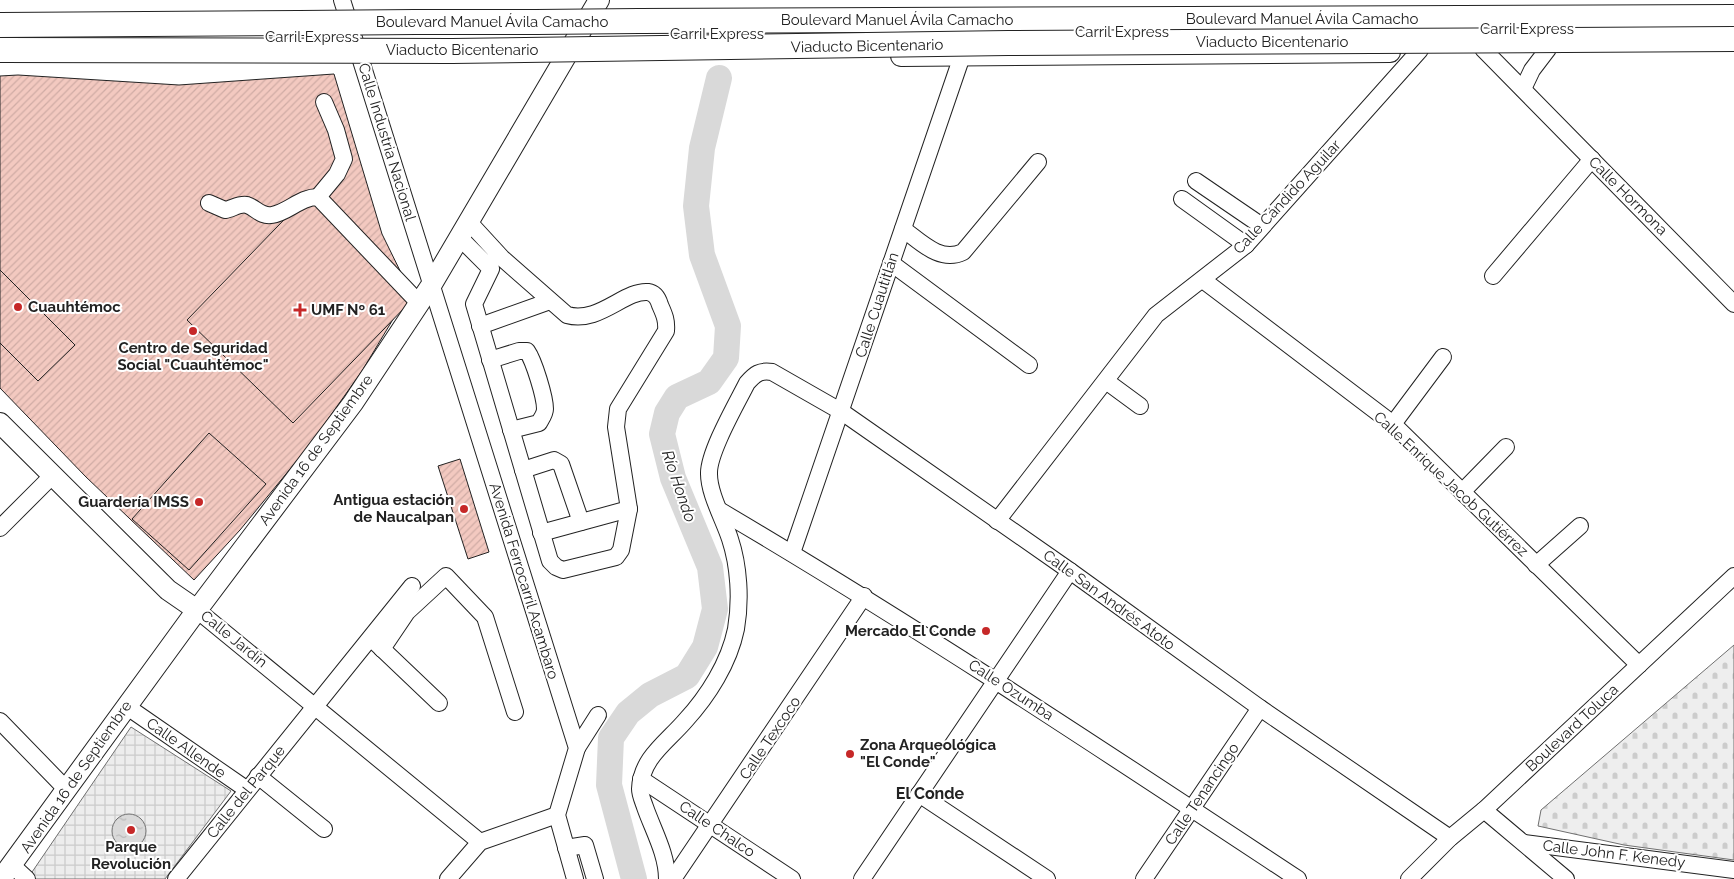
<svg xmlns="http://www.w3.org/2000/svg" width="1734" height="879" font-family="Raleway,sans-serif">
  <defs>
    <pattern id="cemetery-stones" width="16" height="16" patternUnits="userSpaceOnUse" patternTransform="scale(1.25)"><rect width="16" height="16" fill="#eee"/><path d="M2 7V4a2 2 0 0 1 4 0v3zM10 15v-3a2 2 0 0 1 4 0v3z" fill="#ccc"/></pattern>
    <pattern id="plaza-grid" width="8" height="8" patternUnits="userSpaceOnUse" patternTransform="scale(1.25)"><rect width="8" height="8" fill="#ededed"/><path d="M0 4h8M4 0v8" fill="none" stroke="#cbcbcb"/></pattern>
    <pattern id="water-ripples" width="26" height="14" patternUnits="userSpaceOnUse" patternTransform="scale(1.25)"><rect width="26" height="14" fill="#d9d9d9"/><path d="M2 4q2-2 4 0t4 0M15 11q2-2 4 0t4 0" fill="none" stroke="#bababa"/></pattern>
    <pattern id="building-hatch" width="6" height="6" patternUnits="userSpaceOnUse" patternTransform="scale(1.25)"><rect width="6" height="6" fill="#f3c9c0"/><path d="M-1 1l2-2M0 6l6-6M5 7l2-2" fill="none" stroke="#d0aca5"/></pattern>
  </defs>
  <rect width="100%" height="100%" fill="#fff"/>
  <polygon fill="url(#cemetery-stones)" stroke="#6f6f6f" points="1734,645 1734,860 1624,845 1538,826 1541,810"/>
  <polygon fill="url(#plaza-grid)" stroke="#6f6f6f" points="131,727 231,791 165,879 34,879 30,875"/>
  <circle fill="url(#water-ripples)" stroke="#6f6f6f" cx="129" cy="831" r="17"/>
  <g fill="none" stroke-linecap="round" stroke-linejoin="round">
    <polyline stroke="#d9d9d9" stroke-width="26" points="634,879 609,785 611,738 628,713 650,695 687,676 705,647 715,609 710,567 673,478 662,434 667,413 677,397 709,382 726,358 728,326 702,255 696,206 702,148 719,78"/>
  </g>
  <g fill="url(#building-hatch)" stroke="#222">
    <polygon points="334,74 382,234 410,291 362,371 309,446 240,530 194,580 86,477 0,388 0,76 18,75 179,85"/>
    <polygon points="307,196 413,299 293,423 187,320"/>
    <polygon points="0,270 75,345 38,381 0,343"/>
    <polygon points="209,433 266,484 189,570 132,519"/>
    <polygon points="460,459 489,552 468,559 438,466"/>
  </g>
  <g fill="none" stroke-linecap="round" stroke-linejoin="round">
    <g stroke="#222" stroke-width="18">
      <g id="minor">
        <polyline points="342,0 577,748 557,815 575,879"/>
        <polyline points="1483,49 1734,304"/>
        <polyline points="1523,89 1532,70 1548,49"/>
        <polyline points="1196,181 1262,226"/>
        <polyline points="318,197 337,174 344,159 336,130 324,102"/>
        <polyline points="1182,199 1246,245"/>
        <path d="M 209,203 L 225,210 C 232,209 240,203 247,205 C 256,208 261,217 272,215 C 289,212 300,197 318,197 L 419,303"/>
        <path d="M 903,229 C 921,242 940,263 963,252 L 1038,162"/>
        <path d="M 459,237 L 491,269 L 474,304 L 550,561 L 556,567 L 563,570 L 616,557 L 621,550 L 629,509 L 616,427 L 618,409 L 666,331 C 667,320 664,314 660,305 C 658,298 655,293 648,292 C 624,290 599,324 567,315 L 502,258 L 468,221"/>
        <polyline points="891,263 1029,365"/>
        <polyline points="1493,276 1592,159"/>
        <polyline points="1203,280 1393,424 1639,665"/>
        <polyline points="480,326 550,301"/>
        <path d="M 490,360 L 519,351 L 527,351 C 534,361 545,397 545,409 C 545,414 541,419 539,423 L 511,430"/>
        <polyline points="1106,381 1140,406"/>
        <polyline points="1393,424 1443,357"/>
        <polyline points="523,470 554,460 561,464 581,522"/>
        <polyline points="1462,492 1506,447"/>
        <path d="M 719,510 C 916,626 1107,753 1298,879"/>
        <polyline points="997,521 1156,315 1246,245 1420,50"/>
        <polyline points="0,528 52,476"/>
        <polyline points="541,533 629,509"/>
        <polyline points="792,553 962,56"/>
        <polyline points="1536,565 1580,526"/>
        <polyline points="197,610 480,842"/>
        <polyline points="376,643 439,703"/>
        <polyline points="382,649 407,612 446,576 485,617 515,712"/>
        <polyline points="126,706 246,789"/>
        <polyline points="0,721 66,789"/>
        <polyline points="577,748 598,715"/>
        <polyline points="258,776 324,829"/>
        <polyline points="641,779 792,879"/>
        <polyline points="919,794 1047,879"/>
        <polyline points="1484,810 1566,879"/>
        <polyline points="1524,843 1734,870"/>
        <polyline points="566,848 585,845 595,879"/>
        <polyline points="13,866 27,879"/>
        <polyline points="176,879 412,586"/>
        <polyline points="448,879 480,842 557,815"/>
        <path d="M 667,879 C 667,854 653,830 645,807 C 643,801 640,795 640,789 C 641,758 667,742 685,721 C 708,696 729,663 736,629 C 741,600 739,566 730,539 C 724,520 709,494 709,474 C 708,453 737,403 747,383 C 755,374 760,370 772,372 L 842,412 L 1070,571 L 1260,708 L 1450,838"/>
        <polyline points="673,879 864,596"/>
        <polyline points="862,879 1070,571"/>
        <polyline points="1144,879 1260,708"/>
        <polyline points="1409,879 1450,838 1484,810 1734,576"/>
      </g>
    </g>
    <g stroke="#222" stroke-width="22">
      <g id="major">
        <polyline points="901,56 1390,52"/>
        <polyline points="0,423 168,590 197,610"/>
        <polyline points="1,879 197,610 353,403 432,284 599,0"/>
      </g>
    </g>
    <g stroke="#222" stroke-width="26">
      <g id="highway">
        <polyline points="639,21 1734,17"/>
        <polyline points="415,22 536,22"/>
        <polyline points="0,25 300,23"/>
      </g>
    </g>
    <use href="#minor" stroke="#fff" stroke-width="16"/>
    <use href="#major" stroke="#fff" stroke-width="20"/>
    <use href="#highway" stroke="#fff" stroke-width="24"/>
    <g stroke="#222" stroke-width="26" stroke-linecap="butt">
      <g id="highway-bridge">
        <polyline points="536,22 639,21"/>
        <polyline points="300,23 415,22"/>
        <polyline points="0,50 452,51 1008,43 1734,39"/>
      </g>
    </g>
    <use href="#highway-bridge" stroke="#fff" stroke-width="24"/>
  </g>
  <g fill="#c62828" stroke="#fff" stroke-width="2">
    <circle cx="18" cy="307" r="5"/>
    <path d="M297.5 302.5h5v5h5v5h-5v5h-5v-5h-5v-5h5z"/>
    <circle cx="193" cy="331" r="5"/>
    <circle cx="199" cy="502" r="5"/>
    <circle cx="464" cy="509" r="5"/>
    <circle cx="986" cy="631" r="5"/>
    <circle cx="850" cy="754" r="5"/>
    <circle cx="131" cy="830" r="5"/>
  </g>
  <g text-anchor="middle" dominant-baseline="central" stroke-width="4" stroke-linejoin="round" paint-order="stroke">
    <g font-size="15" fill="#222" stroke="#fff">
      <text x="1302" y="19">Boulevard Manuel Ávila Camacho</text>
      <text x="897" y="20">Boulevard Manuel Ávila Camacho</text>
      <text x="492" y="22">Boulevard Manuel Ávila Camacho</text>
      <text x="1527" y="29">Carril Express</text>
      <text x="1122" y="32">Carril Express</text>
      <text x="717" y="34">Carril Express</text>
      <text x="312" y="37">Carril Express</text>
      <text x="1272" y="42">Viaducto Bicentenario</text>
      <text transform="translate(867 46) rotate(-1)">Viaducto Bicentenario</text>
      <text x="462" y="50">Viaducto Bicentenario</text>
      <text transform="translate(387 142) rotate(73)">Calle Industria Nacional</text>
      <text transform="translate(1628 196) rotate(45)">Calle Hormona</text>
      <text transform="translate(1287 197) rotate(-47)">Calle Cándido Aguilar</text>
      <text transform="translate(877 305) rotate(-72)">Calle Cuautitlán</text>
      <text transform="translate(316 450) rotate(-54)">Avenida 16 de Septiembre</text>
      <text transform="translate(1451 484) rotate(43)">Calle Enrique Jacob Gutiérrez</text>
      <text transform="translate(524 581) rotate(73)">Avenida Ferrocarril Acambaro</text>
      <text transform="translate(1109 600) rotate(36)">Calle San Andrés Atoto</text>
      <text transform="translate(234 639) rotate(39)">Calle Jardín</text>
      <text transform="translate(1011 690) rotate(33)">Calle Ozumba</text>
      <text transform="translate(1572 728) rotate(-43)">Boulevard Toluca</text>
      <text transform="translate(770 738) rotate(-56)">Calle Texcoco</text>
      <text transform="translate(186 748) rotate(35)">Calle Allende</text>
      <text transform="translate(76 777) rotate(-55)">Avenida 16 de Septiembre</text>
      <text transform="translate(246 792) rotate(-51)">Calle del Parque</text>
      <text transform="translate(1202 794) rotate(-56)">Calle Tenancingo</text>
      <text transform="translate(717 829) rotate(34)">Calle Chalco</text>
      <text transform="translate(1614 854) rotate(7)">Calle John F. Kenedy</text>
    </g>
    <g font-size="15" font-weight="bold" fill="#222" stroke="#fff" text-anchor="start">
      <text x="28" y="307">Cuauhtémoc</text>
      <text x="311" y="310">UMF Nº 61</text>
      <text x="193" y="348" text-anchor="middle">Centro de Seguridad<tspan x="193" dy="17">Social "Cuauhtémoc"</tspan></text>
      <text x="454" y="500" text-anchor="end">Antigua estación<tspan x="454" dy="17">de Naucalpan</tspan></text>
      <text x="189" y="502" text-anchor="end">Guardería IMSS</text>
      <text x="976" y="631" text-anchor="end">Mercado El Conde</text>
      <text x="860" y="745">Zona Arqueológica<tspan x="860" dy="17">"El Conde"</tspan></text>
      <text x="131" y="847" text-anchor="middle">Parque<tspan x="131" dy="17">Revolución</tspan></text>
    </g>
    <g font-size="16" font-style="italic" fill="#222" stroke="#fff">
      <text transform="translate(679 486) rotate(71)">Río Hondo</text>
    </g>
    <g font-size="16" font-weight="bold" fill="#222" stroke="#fff">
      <text x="930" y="793">El Conde</text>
    </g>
  </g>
</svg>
